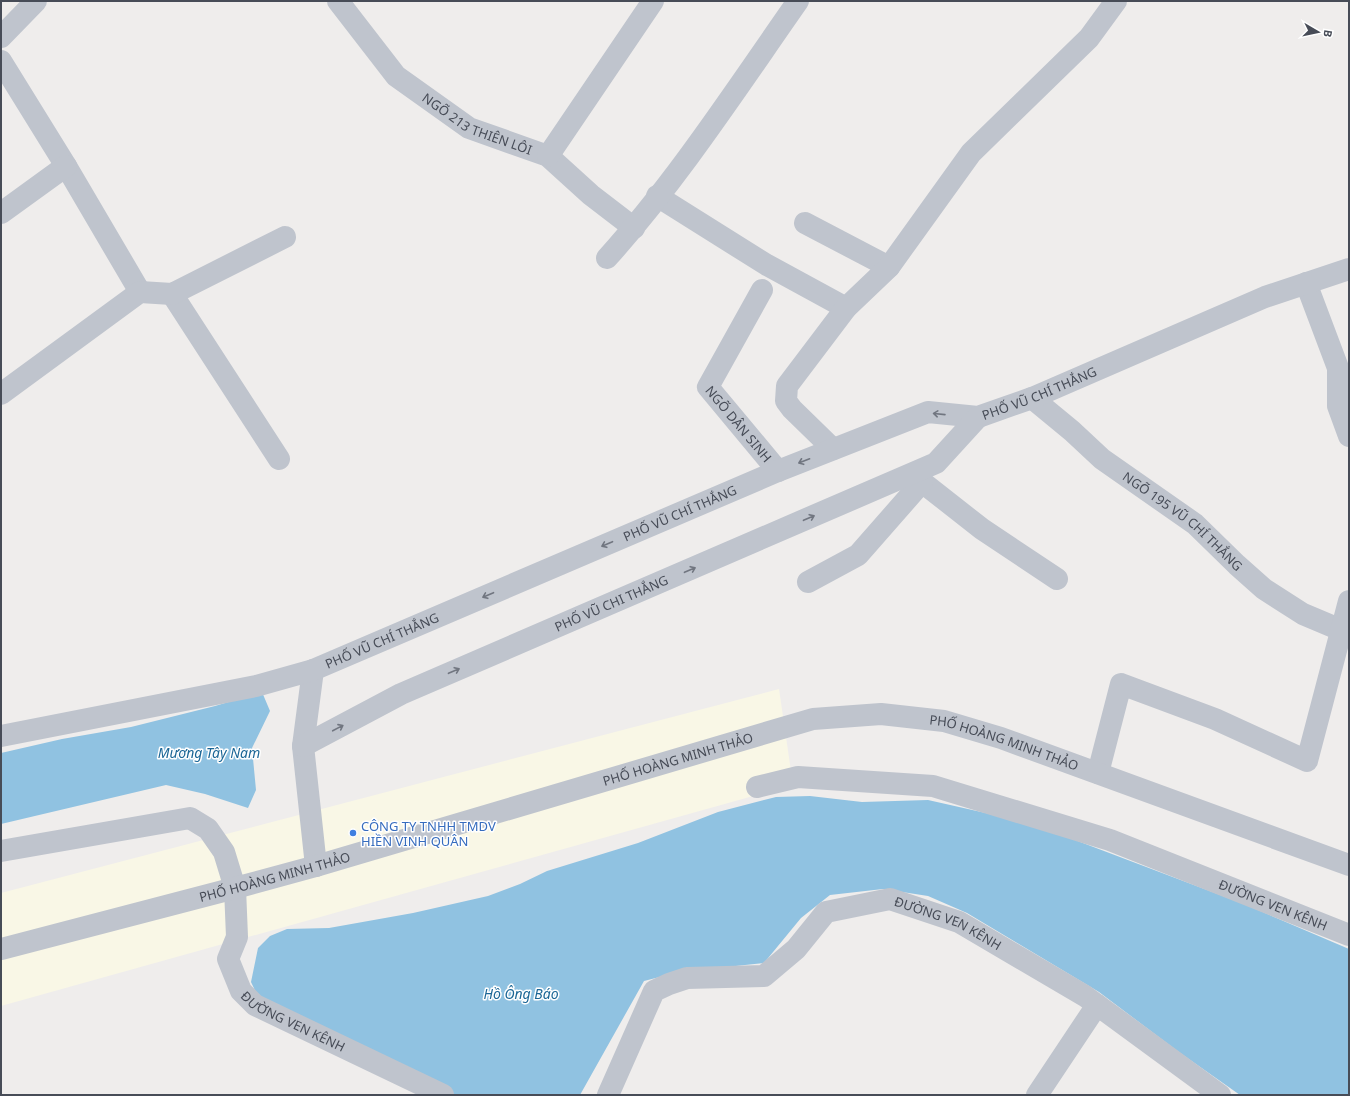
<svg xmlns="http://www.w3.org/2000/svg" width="1350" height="1096" font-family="'Noto Sans',sans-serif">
  <rect width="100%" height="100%" fill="#efedec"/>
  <polygon fill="#f9f7e6" points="779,689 793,785 1,1006 1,893"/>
  <g fill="#90c2e1">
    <polygon points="262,692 270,711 252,748 256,790 248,808 205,794 166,785 1,824 1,753 62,739 131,727 215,706"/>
    <polygon points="810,796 862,802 928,800 999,816 1075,840 1244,904 1349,949 1349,1095 1240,1095 1176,1050 1099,992 967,913 928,896 883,889 830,895 801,918 764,963 679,972 644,981 580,1095 455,1095 262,1005 251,982 258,948 270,936 287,929 329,928 413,913 488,896 520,884 547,871 638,843 718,812 776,797"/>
  </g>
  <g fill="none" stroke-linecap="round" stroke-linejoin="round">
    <g stroke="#bfc4cd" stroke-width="22">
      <path id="s1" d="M 338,1 L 396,76 L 469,128 L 548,156 L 591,195 L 634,228"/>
      <polyline points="1,37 36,1"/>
      <polyline points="1,61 66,166 140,292"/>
      <polyline points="548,156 653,1"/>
      <polyline points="657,196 767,265 846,308"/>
      <polyline points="1,213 66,166"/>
      <polyline points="805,223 889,267"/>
      <path d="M 607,258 C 678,179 737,88 798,1"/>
      <polyline points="1306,283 1338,368 1338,406 1349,436"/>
      <path id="s2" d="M 762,290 L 708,387 L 778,471"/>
      <polyline points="172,294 279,459"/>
      <polyline points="1,394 140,292 172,294 285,237"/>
      <path id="s3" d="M 1032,398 L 1072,431 L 1102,459 L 1195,524 L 1237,565 L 1264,589 L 1303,614 L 1341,630"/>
      <polyline points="833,449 792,409 786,401 787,386 846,308 889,267 971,153 1089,38 1116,1"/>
      <polyline points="915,473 922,482 982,529 1057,579"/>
      <polyline points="808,582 858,555 922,482"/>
      <polyline points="313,670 303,746 316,866"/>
      <path id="s4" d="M 1,736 L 256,686 L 313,670 L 778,471 L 928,412 L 978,417 L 1032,398 L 1265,297 L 1349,269"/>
      <path id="s5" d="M 303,746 L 401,694 L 936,463 L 978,417"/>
      <polyline points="1098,773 1121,684 1215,719 1307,761 1349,601"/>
      <path id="s6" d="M 757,787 L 798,777 L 933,786 L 1110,840 L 1349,935"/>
      <path id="s7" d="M 1,851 L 190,818 L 208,829 L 224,852 L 235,888 L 237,937 L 228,959 L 241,991 L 255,1005 L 443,1095"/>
      <path id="s8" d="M 1,949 L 235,888 L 316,866 L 813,719 L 881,714 L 944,721 L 1001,738 L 1349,865"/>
      <path id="s9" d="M 608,1095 L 654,991 L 669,984 L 687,978 L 764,976 L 796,949 L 826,912 L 890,899 L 959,922 L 1085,996 L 1220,1095"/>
      <polyline points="1037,1095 1097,1005"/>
    </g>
  </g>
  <defs><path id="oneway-shaft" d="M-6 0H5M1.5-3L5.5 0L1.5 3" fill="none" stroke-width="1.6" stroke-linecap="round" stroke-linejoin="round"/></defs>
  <g stroke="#717680">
    <use href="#oneway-shaft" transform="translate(939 414) rotate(-174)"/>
    <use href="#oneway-shaft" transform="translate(804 461) rotate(159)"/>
    <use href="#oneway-shaft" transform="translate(809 518) rotate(-23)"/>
    <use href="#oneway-shaft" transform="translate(607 544) rotate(157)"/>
    <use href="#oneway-shaft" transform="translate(690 570) rotate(-23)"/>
    <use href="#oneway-shaft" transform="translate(488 595) rotate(157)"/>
    <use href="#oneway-shaft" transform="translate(454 671) rotate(-23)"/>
    <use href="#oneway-shaft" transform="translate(338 728) rotate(-28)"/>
  </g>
  <circle fill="#3f7fe0" stroke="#fff" stroke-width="1.5" cx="353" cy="833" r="4"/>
  <g text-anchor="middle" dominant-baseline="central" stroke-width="3" stroke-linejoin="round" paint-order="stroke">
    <g font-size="13" fill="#474c57" stroke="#fff">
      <text stroke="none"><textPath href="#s1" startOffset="190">NGÕ 213 THIÊN LÔI</textPath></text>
      <text stroke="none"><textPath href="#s4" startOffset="1102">PHỐ VŨ CHÍ THẮNG</textPath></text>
      <text stroke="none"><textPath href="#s2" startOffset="159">NGÕ DÂN SINH</textPath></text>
      <text stroke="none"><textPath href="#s4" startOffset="718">PHỐ VŨ CHÍ THẮNG</textPath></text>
      <text stroke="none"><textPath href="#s3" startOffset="195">NGÕ 195 VŨ CHÍ THẮNG</textPath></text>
      <text stroke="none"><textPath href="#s5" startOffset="340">PHỐ VŨ CHI THẮNG</textPath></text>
      <text stroke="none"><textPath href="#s4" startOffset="394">PHỐ VŨ CHÍ THẮNG</textPath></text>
      <text stroke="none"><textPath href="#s8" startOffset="1039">PHỐ HOÀNG MINH THẢO</textPath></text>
      <text stroke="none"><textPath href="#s8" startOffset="703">PHỐ HOÀNG MINH THẢO</textPath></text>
      <text stroke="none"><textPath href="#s8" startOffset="283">PHỐ HOÀNG MINH THẢO</textPath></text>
      <text stroke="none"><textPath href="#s6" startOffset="538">ĐƯỜNG VEN KÊNH</textPath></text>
      <text stroke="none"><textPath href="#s9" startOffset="444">ĐƯỜNG VEN KÊNH</textPath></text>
      <text stroke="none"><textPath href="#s7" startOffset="447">ĐƯỜNG VEN KÊNH</textPath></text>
    </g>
    <g font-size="13" fill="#366cbe" stroke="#fff" text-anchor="start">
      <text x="361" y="826">CÔNG TY TNHH TMDV<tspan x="361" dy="15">HIỀN VINH QUÂN</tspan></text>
    </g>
    <g font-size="14" font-style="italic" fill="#1b6696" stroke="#fff">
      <text x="209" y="752">Mương Tây Nam</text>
      <text x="521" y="993">Hồ Ông Báo</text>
    </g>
  </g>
  <rect width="1350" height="1096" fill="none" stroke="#474c57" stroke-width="4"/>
  <g transform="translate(1318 32) rotate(99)" stroke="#ffffff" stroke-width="3" paint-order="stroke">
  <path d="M0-3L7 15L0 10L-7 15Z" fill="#474c57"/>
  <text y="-6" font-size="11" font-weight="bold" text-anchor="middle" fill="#474c57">B</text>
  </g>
</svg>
